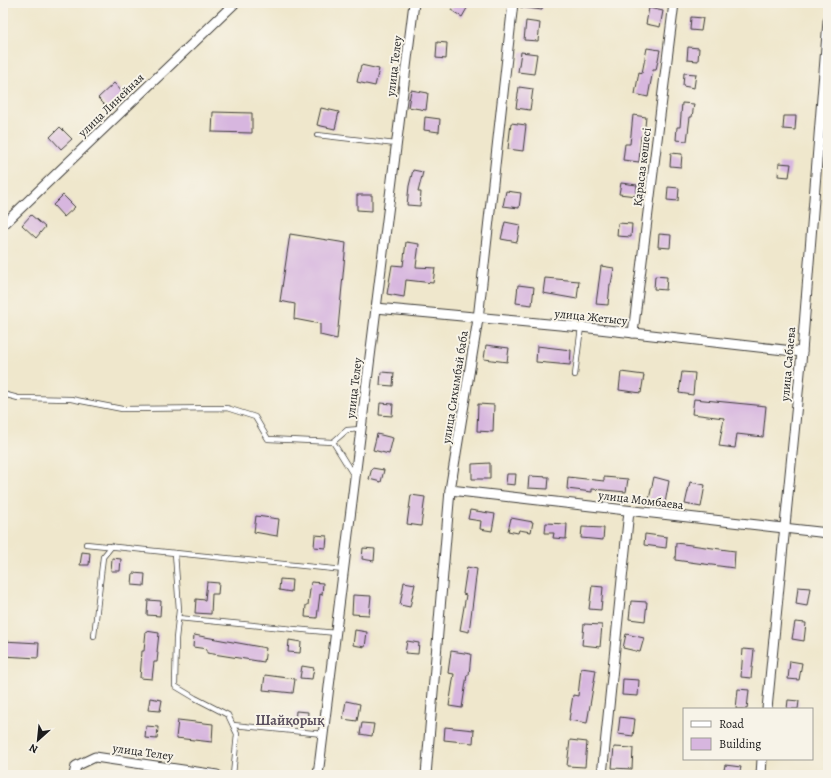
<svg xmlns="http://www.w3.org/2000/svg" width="831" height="778" font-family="Alegreya,serif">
  <rect width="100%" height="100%" fill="#f7f3e8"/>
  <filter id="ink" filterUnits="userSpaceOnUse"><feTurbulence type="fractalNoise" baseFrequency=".025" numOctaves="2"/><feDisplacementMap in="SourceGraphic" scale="8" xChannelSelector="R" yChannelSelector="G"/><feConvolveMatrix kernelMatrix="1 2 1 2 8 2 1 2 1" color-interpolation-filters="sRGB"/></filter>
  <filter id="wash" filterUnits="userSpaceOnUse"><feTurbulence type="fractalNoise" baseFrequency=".012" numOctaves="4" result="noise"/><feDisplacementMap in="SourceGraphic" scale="16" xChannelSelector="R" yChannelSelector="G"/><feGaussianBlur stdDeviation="0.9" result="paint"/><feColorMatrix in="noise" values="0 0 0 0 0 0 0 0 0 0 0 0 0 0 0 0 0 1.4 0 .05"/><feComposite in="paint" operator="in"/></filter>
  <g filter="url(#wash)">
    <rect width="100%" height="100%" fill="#efe7cc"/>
    <g id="blocks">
      <g fill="#d7b6df">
        <polygon points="455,3 470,3 462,17 451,10"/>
        <polygon points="521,3 543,3 542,10 520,7"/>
        <polygon points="649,8 663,11 660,27 646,24"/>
        <polygon points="691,17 703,18 701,31 690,30"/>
        <polygon points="526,21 540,23 538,41 524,40"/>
        <polygon points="437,42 447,43 446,59 436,58"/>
        <polygon points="688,47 699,48 698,61 687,60"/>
        <polygon points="647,48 660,50 656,70 653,70 648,97 635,94 639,72 642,73"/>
        <polygon points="521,52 537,54 534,74 518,72"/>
        <polygon points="361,65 379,69 375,86 357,82"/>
        <polygon points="684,73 696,74 694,88 683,86"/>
        <polygon points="114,83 125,95 109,109 98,98"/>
        <polygon points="519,87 533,89 530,110 516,108"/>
        <polygon points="411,90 428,93 426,110 408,107"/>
        <polygon points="682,103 694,104 692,117 690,117 687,141 676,140 677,127 680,127"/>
        <polygon points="321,108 339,112 335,129 317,125"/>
        <polygon points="213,112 252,113 252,133 212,132"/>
        <polygon points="633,115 646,117 644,136 641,136 639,162 623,160 625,144 630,144"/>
        <polygon points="784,116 796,116 795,130 783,129"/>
        <polygon points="425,117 440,119 439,132 424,130"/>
        <polygon points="511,123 526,125 523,151 508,149"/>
        <polygon points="60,127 72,139 61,149 50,137"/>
        <polygon points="671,153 682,154 681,167 670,166"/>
        <polygon points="779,163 791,164 789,177 778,176"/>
        <polygon points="413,170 423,172 418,192 421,192 420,206 407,205 409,186"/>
        <polygon points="621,183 637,185 636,196 619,194"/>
        <polygon points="668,187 679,188 678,201 667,200"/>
        <polygon points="506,191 521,193 519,208 503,206"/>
        <polygon points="63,195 75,207 64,217 53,205"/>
        <polygon points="357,195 372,195 372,211 357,210"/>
        <polygon points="31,215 45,227 36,238 22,225"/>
        <polygon points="505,222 520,225 517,242 501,239"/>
        <polygon points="618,223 632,224 631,237 617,236"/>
        <polygon points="290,234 346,243 337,339 320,335 320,324 294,319 295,304 280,301"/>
        <polygon points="659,234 671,235 670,248 658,247"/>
        <polygon points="406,242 419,244 416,267 435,268 433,283 406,280 404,297 387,294 392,265 403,266"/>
        <polygon points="601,266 614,268 611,284 610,284 608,305 596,304"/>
        <polygon points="655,276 667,277 666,290 654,289"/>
        <polygon points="545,278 579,281 577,299 543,293"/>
        <polygon points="518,285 534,287 532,305 516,303"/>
        <polygon points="486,345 509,348 507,362 484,359"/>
        <polygon points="537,346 571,350 570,365 536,362"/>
        <polygon points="381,372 394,373 393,386 380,385"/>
        <polygon points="621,372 644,375 641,393 619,390"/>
        <polygon points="682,372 695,373 693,395 679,393"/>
        <polygon points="694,399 766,406 763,437 737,434 735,448 719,446 724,418 692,414"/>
        <polygon points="380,403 393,404 392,416 379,415"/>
        <polygon points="478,404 494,405 493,432 477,431"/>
        <polygon points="377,434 393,438 389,454 373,450"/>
        <polygon points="490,463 490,479 472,479 472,464"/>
        <polygon points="372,468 384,470 381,482 369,479"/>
        <polygon points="507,474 516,474 515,485 506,484"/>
        <polygon points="529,476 549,477 548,489 528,488"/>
        <polygon points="568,477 604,481 604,477 628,479 626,492 592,489 592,492 567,489"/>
        <polygon points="654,477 669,481 665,503 649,499"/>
        <polygon points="690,482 705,485 701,507 685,504"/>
        <polygon points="411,495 425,497 421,526 407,524"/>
        <polygon points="470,510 495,514 492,531 480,529 481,521 468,519"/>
        <polygon points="256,516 279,519 277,536 254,532"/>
        <polygon points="511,518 533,522 531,532 519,530 518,533 508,531"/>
        <polygon points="546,523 567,524 566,539 553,538 554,533 545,533"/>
        <polygon points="582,527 604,528 603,540 581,538"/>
        <polygon points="645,534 667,537 666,548 644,545"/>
        <polygon points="315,535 327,536 326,548 314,547"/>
        <polygon points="676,543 735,551 734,568 675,560"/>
        <polygon points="363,548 375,549 374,561 362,559"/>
        <polygon points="82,552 90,553 89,565 80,565"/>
        <polygon points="112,558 121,559 120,571 111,571"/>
        <polygon points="467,567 477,569 469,632 460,630 466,595 463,594"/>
        <polygon points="133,573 145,574 144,586 132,585"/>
        <polygon points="280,579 292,580 291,592 279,590"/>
        <polygon points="207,582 219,583 218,594 212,594 211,614 195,613 196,599 205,600"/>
        <polygon points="311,582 323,583 322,595 320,594 317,618 305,617 306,605 308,605"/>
        <polygon points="404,582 415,584 410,607 400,605"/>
        <polygon points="592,586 603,587 601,610 589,609"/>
        <polygon points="798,587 810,588 807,606 796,604"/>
        <polygon points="353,595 371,596 369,615 352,614"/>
        <polygon points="148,600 161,601 160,616 147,615"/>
        <polygon points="631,601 647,602 645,621 629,619"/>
        <polygon points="795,622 806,623 804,641 792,639"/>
        <polygon points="584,624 602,625 600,647 582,645"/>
        <polygon points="355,630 367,632 365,647 353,645"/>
        <polygon points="146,631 159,633 157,652 158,652 157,662 154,662 152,679 140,678 142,651 144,651"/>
        <polygon points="626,634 644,638 640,652 623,648"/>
        <polygon points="194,635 266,648 264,662 207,653 207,649 193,647"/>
        <polygon points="289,640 301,642 300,653 288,652"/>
        <polygon points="3,641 39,643 38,658 3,656"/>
        <polygon points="407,641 419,643 418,654 405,653"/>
        <polygon points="743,649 754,650 751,678 741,677"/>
        <polygon points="451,651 471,654 469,675 467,675 462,708 449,706 454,674 448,673"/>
        <polygon points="790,661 802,663 799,680 788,679"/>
        <polygon points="302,666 314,668 312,679 300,678"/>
        <polygon points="581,668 596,670 587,723 569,720 573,695 578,696"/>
        <polygon points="265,675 295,679 293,693 263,690"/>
        <polygon points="623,679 639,680 638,696 622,695"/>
        <polygon points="738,689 749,690 747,709 736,709"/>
        <polygon points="150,698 162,700 160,711 148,710"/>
        <polygon points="788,700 799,701 798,709 787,709"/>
        <polygon points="346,701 360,704 357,721 343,719"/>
        <polygon points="296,711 308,712 307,724 295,723"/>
        <polygon points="620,717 635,719 633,736 618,734"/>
        <polygon points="178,720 213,724 212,742 176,738"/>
        <polygon points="362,723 374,724 372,736 360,734"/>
        <polygon points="146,726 158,727 157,739 145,738"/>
        <polygon points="445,727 474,730 473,743 444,740"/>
        <polygon points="570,740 587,742 585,767 567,766"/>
        <polygon points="614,747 633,748 632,769 612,768"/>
        <polygon points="725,765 741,767 739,775 723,775"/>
      </g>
    </g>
  </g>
  <g filter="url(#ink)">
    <use href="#blocks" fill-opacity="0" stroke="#3c3a36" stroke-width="1"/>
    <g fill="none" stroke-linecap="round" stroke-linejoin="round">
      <g stroke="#3c3a36" stroke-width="6">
        <g id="lane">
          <polyline points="317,135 396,144"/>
          <polyline points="575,375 581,327"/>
          <polyline points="3,394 18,398 71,399 122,409 227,408 255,417 268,439 333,442 354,476"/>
          <polyline points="333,442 347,430 361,429"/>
          <polyline points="86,544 344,570"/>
          <polyline points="175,553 179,610 176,639 175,686 195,698 228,715 237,734 233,775"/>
          <polyline points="178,618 336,633"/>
          <polyline points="94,636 103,557 112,546"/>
          <polyline points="233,725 323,734"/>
        </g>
      </g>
      <g stroke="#3c3a36" stroke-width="11">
        <g id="street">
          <polyline points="3,225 235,3"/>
          <polyline points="376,308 581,327 802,352"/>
          <polyline points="633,333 674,3"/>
          <polyline points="450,490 828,533"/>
          <polyline points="767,709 802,352 828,21"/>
          <polyline points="74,775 76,766 95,757 217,775"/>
          <polyline points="318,775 414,3"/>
          <polyline points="426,775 450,490 478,319 513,3"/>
          <polyline points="602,775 629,511"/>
          <polyline points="761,775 762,759"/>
        </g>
      </g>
      <use href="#lane" stroke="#fff" stroke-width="4.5"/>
      <use href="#street" stroke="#fff" stroke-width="9"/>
    </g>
  </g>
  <g text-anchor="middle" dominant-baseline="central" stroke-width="4" stroke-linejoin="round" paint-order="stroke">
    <g font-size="12" fill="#1c1c1c" stroke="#f7f3e8">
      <text transform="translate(394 66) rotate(-83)">улица Телеу</text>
      <text transform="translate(111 105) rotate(-44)">улица Линейная</text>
      <text transform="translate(642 167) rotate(-83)">Қарасаз көшесі</text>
      <text transform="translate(591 317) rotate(6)">улица Жетысу</text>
      <text transform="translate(788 364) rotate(-85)">улица Сабаева</text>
      <text transform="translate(455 387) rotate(-81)">улица Сихымбай баба</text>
      <text transform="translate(354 388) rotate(-83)">улица Телеу</text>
      <text transform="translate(641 500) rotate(7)">улица Момбаева</text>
      <text transform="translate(143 752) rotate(8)">улица Телеу</text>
    </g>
    <g font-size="14" font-weight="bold" fill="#5d5260" stroke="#f7f3e8">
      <text x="290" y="720">Шайқорық</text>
    </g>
  </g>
  <rect width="831" height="778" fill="none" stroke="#f7f3e8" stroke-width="16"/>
  <rect x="683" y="708" width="130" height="52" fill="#f7f3e8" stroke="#9f9d96"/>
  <rect x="691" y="721" width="20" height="6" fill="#ffffff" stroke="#9f9d96"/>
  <text x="719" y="728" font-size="12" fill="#1c1c1c">Road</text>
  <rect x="691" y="738" width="20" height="12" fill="#d7b6df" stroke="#9f9d96"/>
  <text x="719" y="748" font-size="12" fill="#1c1c1c">Building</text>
  <g transform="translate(38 740) rotate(207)" stroke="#f7f3e8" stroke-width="3" paint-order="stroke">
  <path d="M0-3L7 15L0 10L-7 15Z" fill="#1c1c1c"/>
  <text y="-6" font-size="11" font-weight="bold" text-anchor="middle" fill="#1c1c1c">N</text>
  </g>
</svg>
